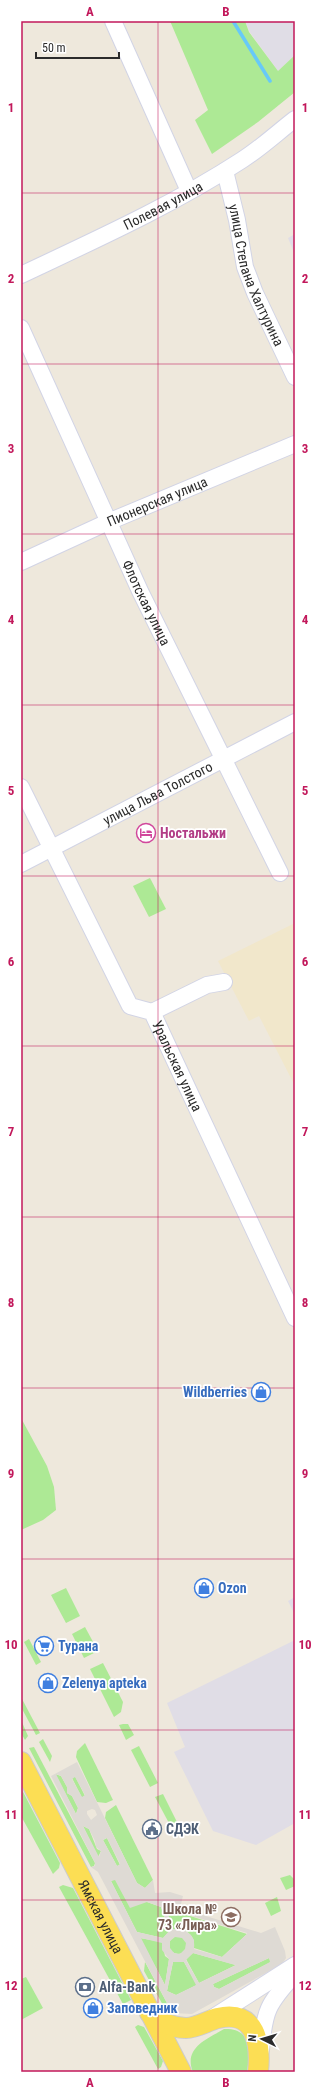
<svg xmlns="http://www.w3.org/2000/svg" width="316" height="2093" font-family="'Roboto Condensed',sans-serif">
  <rect width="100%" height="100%" fill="#eee8dc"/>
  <g fill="#e0dde6">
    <polygon points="245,21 295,21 295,55 278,71 249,31"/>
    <polygon points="295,234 295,255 288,238"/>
    <polygon points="295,1597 295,1615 288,1601"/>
    <polygon points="295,1640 295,1823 256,1845 213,1831 174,1752 185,1747 167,1703"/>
  </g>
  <polygon fill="#f1e7cb" points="295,923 295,1086 259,1016 249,1021 218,961"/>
  <g fill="#ade995">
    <polygon points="170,21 245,21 249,32 278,71 295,55 295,92 258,122 212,154 195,120 208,110"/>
    <polygon points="150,878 166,909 149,917 133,886"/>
    <polygon points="21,1418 47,1466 54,1487 56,1510 43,1520 21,1530"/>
    <polygon points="66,1588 80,1616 66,1623 51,1595"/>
    <polygon points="85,1627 98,1651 84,1658 72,1634"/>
    <polygon points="29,1639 41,1662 36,1665 24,1642"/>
    <polygon points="103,1663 123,1702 121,1712 114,1717 90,1669"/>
    <polygon points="21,1697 40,1733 36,1735 21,1707"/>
    <polygon points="21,1720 28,1736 25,1740 21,1733"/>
    <polygon points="123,1724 128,1724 134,1735 126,1740 119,1725"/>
    <polygon points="43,1739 52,1756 50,1762 39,1742"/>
    <polygon points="85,1743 113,1800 106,1803 97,1802 76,1757 77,1751"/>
    <polygon points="139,1746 158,1783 150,1787 131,1750"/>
    <polygon points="34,1747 95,1863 94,1866 91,1867 29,1748"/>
    <polygon points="55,1774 61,1776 67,1787 67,1793 72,1796 78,1808 76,1814"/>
    <polygon points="75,1776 85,1796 82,1798 72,1778"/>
    <polygon points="21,1788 60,1863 59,1868 53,1874 21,1816"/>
    <polygon points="163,1794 177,1822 170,1825 155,1797"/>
    <polygon points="116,1805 153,1880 145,1888 137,1883 105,1818 106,1812"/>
    <polygon points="83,1826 89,1829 97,1849 101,1851 98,1857"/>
    <polygon points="107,1838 120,1865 117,1866 103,1840"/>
    <polygon points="290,1875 295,1880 295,1886 286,1890 280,1878"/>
    <polygon points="115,1879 147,1902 161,1907 170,1931 163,1938 137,1932 111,1881"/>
    <polygon points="63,1885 73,1888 131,2000 123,2004 59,1887"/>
    <polygon points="277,1897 281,1911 271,1916 265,1903"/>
    <path d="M 165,1908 L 247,1934 L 222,1957 L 194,1948 C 196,1935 185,1928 173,1929 Z"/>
    <circle cx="178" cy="1945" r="9"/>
    <polygon points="140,1938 162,1942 165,1956 169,1959 165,1985"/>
    <polygon points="193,1953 236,1965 199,1983 186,1959"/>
    <polygon points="269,1958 271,1962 219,1989 214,1987 213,1984"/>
    <polygon points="145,1962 168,2005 164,2007 144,1971"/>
    <polygon points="173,1962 184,1962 197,1985 176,1995 167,1991"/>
    <polygon points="26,1977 43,2008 21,2020 21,1979"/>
    <polygon points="138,2025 144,2027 163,2061 161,2067 158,2069 135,2027"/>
    <path d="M 224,2029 C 253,2028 250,2052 247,2072 L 193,2072 C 183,2048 207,2039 224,2029 Z"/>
  </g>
  <path fill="#dedad4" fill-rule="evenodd" d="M 77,1762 L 137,1883 L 145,1888 L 153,1880 L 155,1893 L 170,1892 L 183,1896 L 180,1908 L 261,1933 L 275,1927 L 285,1951 L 286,1958 L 282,1964 L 192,2014 L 174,2013 L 164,2007 L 168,2005 L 98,1872 L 91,1867 L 95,1866 L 95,1863 L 51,1776 ZM 56,1774 L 61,1776 L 67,1787 L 67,1793 L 72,1796 L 78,1808 L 76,1814 ZM 75,1777 L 85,1795 L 82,1797 L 72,1779 ZM 92,1809 L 95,1810 L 97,1815 L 91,1820 L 87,1814 L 87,1811 ZM 83,1826 L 89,1829 L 95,1841 L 96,1847 L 101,1851 L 99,1857 ZM 107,1838 L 120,1864 L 117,1866 L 103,1840 ZM 115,1880 L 130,1908 L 147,1902 L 161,1907 L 169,1931 L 163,1938 L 137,1932 L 111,1881 ZM 166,1908 L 247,1933 L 247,1934 L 222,1957 L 194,1949 L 194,1940 L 191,1935 L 186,1931 L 173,1929 ZM 175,1937 L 182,1938 L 186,1943 L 185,1949 L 180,1954 L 174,1953 L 170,1948 L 170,1941 ZM 141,1938 L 162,1943 L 162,1950 L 169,1959 L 165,1985 ZM 193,1953 L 235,1965 L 236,1965 L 199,1983 L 186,1960 ZM 269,1958 L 270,1962 L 219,1989 L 214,1987 L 213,1984 ZM 173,1962 L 184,1962 L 196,1985 L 176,1995 L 167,1991 Z"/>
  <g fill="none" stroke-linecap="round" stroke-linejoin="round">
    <polyline stroke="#67c9f8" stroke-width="3.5" points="233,21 270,81"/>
    <g stroke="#d2d4e5" stroke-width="18">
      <g id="minor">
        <polyline points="113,21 189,191"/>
        <path id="s1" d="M 225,171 L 237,220 L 245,267 L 255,293 L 295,377"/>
        <path id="s2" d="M 21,275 C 95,240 173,205 242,160 C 261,148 278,132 295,119"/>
        <path id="s3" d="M 21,328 L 140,591 L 280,873"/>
        <path id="s4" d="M 21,562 L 108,522 L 295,444"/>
        <path id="s5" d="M 21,787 L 130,1006 L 152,1012 L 295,1318"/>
        <path id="s6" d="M 21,864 L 295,722"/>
        <polyline points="152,1012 207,985 224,982"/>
        <polyline points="212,2018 295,1965"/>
        <path d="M 261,2050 C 264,2011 268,2003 295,1974"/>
      </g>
    </g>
    <g stroke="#ccc" stroke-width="22">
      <g id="major">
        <path id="s7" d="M 21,1762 L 181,2072"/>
        <path d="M 150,2013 C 160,2022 171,2028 186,2028 C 197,2028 207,2021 218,2018 C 256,2009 261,2044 258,2072"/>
      </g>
    </g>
    <use href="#minor" stroke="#fff" stroke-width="16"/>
    <use href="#major" stroke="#fcde54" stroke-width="20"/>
  </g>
  <path fill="none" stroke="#c2185b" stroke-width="1" stroke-opacity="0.55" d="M 158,21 L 158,2072M 21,193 L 295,193M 21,364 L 295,364M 21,534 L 295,534M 21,705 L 295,705M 21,876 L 295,876M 21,1046 L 295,1046M 21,1217 L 295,1217M 21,1388 L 295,1388M 21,1559 L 295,1559M 21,1730 L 295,1730M 21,1900 L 295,1900"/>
  <defs>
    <g id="hotel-ring" transform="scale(1)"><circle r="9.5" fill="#fff" stroke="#d1479c" stroke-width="1.5"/><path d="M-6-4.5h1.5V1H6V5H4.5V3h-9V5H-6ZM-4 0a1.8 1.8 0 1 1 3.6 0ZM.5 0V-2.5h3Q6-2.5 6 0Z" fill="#d1479c"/></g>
    <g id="shop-ring" transform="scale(1)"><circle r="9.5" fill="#fff" stroke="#3f7fe0" stroke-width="1.5"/><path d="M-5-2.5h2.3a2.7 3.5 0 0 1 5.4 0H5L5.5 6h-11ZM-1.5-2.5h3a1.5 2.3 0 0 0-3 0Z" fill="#3f7fe0"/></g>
    <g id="supermarket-ring" transform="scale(1)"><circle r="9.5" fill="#fff" stroke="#3f7fe0" stroke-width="1.5"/><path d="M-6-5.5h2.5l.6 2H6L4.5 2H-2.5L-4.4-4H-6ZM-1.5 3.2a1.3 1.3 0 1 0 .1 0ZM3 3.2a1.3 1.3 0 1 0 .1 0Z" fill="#3f7fe0"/></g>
    <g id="civic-ring" transform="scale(1)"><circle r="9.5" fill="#fff" stroke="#5c6f8a" stroke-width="1.5"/><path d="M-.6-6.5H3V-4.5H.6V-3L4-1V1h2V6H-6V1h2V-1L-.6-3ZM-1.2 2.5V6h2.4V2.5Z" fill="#5c6f8a"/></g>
    <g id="school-ring" transform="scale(1)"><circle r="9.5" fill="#fff" stroke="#8d6e63" stroke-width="1.5"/><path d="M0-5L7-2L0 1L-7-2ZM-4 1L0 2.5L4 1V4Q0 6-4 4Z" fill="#8d6e63"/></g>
    <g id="bank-ring" transform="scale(1)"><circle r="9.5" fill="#fff" stroke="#5c6f8a" stroke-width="1.5"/><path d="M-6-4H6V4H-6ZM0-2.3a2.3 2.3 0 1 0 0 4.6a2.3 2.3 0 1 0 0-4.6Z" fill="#5c6f8a"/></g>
  </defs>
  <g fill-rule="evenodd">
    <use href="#hotel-ring" x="146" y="833"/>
    <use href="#shop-ring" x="261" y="1392"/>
    <use href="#shop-ring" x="204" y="1588"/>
    <use href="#supermarket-ring" x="44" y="1646"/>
    <use href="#shop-ring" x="48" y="1683"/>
    <use href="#civic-ring" x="152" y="1829"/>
    <use href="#school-ring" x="231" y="1917"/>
    <use href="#bank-ring" x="85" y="1987"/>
    <use href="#shop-ring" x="93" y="2008"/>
  </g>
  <g text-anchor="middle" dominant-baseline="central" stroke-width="3.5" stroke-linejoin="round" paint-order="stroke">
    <g font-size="14" fill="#2b2b2b" stroke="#fff">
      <text stroke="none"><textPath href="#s2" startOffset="158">Полевая улица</textPath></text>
      <text stroke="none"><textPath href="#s1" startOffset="109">улица Степана Халтурина</textPath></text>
      <text stroke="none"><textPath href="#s4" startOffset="149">Пионерская улица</textPath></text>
      <text stroke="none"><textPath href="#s3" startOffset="302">Флотская улица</textPath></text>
      <text stroke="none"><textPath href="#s6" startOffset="154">улица Льва Толстого</textPath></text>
      <text stroke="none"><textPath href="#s5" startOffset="327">Уральская улица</textPath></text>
      <text stroke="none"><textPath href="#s7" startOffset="174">Ямская улица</textPath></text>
    </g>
    <g font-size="14" font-weight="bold" fill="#b23c85" stroke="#fff" text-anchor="start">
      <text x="160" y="833">Ностальжи</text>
    </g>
    <g font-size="14" font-weight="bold" fill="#366cbe" stroke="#fff" text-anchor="start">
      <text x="247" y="1392" text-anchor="end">Wildberries</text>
      <text x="218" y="1588">Ozon</text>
      <text x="58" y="1646">Турана</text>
      <text x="62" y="1683">Zelenya apteka</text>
      <text x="107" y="2008">Заповедник</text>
    </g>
    <g font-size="14" font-weight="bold" fill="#4e5e75" stroke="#fff" text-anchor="start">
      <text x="166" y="1829">СДЭК</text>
      <text x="99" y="1987">Alfa-Bank</text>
    </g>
    <g font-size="14" font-weight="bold" fill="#785e54" stroke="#fff" text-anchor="end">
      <text x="217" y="1909">Школа №<tspan x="217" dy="16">73 «Лира»</tspan></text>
    </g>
  </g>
  <rect width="316" height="2093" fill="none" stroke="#ffffff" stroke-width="44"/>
  <g transform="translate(262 2039) rotate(275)" stroke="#ffffff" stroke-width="3" paint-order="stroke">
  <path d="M0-3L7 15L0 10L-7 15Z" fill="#2b2b2b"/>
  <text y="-6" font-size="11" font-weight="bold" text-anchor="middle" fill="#2b2b2b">N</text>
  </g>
  <path d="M36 52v6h83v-6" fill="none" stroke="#2b2b2b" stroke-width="2"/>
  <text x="42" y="52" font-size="12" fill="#2b2b2b" stroke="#ffffff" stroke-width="3" paint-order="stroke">50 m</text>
  <rect x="22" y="22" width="272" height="2049" fill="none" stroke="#c2185b" stroke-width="1.5"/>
  <g font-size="13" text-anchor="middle" font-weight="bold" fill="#c2185b">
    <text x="90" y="16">A</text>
    <text x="226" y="16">B</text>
    <text x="11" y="112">1</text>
    <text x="305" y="112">1</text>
    <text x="11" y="283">2</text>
    <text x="305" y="283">2</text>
    <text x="11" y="453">3</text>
    <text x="305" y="453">3</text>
    <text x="11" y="624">4</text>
    <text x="305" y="624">4</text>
    <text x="11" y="795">5</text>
    <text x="305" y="795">5</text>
    <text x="11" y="966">6</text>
    <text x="305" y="966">6</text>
    <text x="11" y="1136">7</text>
    <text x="305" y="1136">7</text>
    <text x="11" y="1307">8</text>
    <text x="305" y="1307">8</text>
    <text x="11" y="1478">9</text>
    <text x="305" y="1478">9</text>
    <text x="11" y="1649">10</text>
    <text x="305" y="1649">10</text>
    <text x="11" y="1819">11</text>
    <text x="305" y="1819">11</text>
    <text x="11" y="1990">12</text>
    <text x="305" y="1990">12</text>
    <text x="90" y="2087">A</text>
    <text x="226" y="2087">B</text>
  </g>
</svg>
